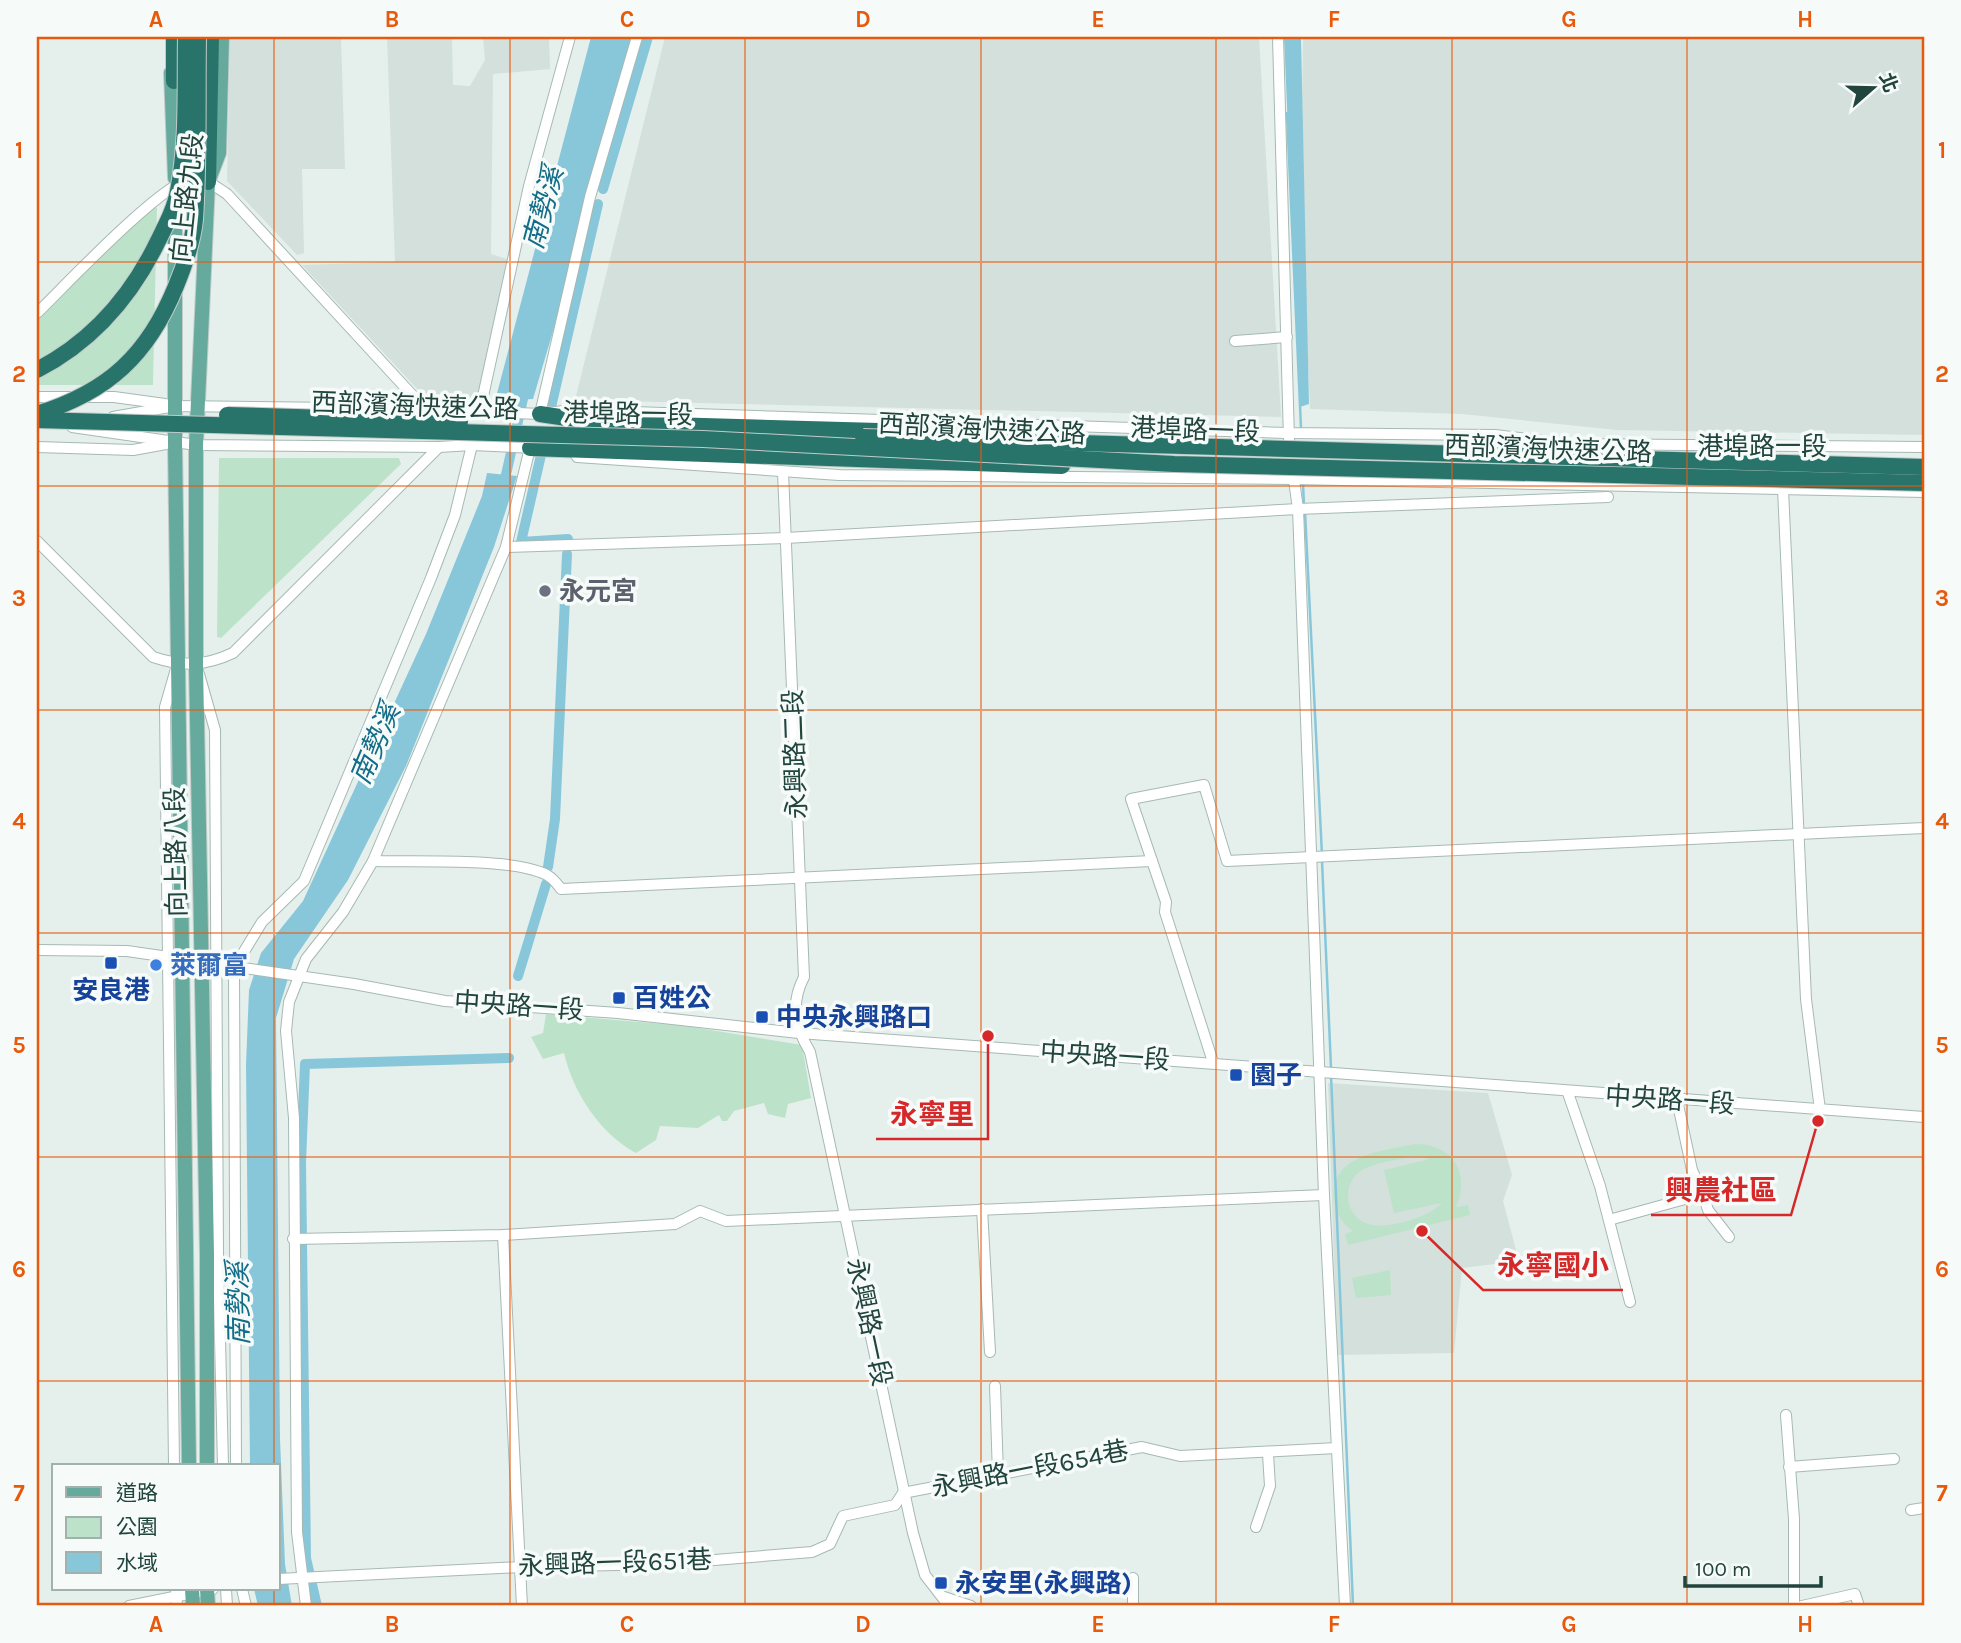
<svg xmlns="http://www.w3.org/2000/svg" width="1961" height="1643" font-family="Karla,'Noto Sans TC',sans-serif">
  <rect width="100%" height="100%" fill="#e5f0ec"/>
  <g fill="#d3e0db">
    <polygon points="230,37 341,37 345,169 302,169 304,253 297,255 227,181"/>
    <polygon points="387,37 452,37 453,85 470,86 485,60 483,37 549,37 550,69 493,74 491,254 507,259 478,404 434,407 302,265 395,262"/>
    <polygon points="665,37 1259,37 1281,417 575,400"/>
    <polygon points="1303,37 1924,37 1924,435 1617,430 1462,414 1310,409 1301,194"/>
    <polygon points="1328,1083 1488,1093 1512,1175 1503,1201 1519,1261 1462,1268 1454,1353 1337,1355"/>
  </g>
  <g fill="#bce3c9" fill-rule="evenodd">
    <polygon points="151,207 157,208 153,385 37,385 37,315"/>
    <polygon points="219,458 399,458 401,464 221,638 217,637"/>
    <path d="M 546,1014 L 686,1026 L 802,1045 L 811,1098 L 788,1104 L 785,1118 L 768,1114 L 764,1103 L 734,1111 L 727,1121 L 722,1121 L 719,1115 L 698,1128 L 660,1126 L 656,1140 L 636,1153 C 600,1134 573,1092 564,1053 L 543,1059 L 531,1037 L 543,1033 Z"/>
    <path d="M 1415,1144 C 1453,1144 1471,1173 1456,1207 L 1468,1205 L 1470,1215 L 1348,1245 L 1345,1234 L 1353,1231 C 1342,1224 1335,1212 1334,1199 C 1330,1154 1383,1151 1415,1144 ZM 1414,1156 L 1430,1159 L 1384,1170 L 1394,1213 L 1442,1203 C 1428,1218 1384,1231 1365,1223 C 1344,1213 1342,1182 1362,1170 C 1377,1162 1398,1160 1414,1156 Z"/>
    <polygon points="1390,1270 1391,1295 1356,1298 1352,1278"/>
  </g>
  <g fill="#88c7da">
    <polygon points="591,37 640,37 533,399 495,401"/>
    <polygon points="1284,37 1301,37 1309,404 1300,407"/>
    <polygon points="487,473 517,476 494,547 406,766 348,880 294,959 276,1018 280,1439 285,1564 292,1606 258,1606 254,1589 278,1589 278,1466 250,1466 246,1065 249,990 261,953 303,901 426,634 482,496"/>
  </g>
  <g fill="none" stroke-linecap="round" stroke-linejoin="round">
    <g stroke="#88c7da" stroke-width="2.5">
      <polyline points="1287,113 1301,428"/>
      <polyline points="1303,484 1304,505"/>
      <polyline points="1305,512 1322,855"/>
      <polyline points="1322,861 1331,1068"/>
      <polyline points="1331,1075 1353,1606"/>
    </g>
    <g stroke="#88c7da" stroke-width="10">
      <polyline points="603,189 648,37"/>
      <polyline points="551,407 598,204"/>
      <polyline points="541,455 521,542 568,539"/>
      <polyline points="503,488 525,390"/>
      <polyline points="548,867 555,819 567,554"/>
      <polyline points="518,976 546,884"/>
      <polyline points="317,1606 306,1558 301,1163 305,1064 509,1058"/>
    </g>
    <g stroke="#a6b9b4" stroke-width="12">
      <g id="minor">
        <polyline points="1278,37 1289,440"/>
        <path d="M 37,313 C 63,288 163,181 193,178 C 205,177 217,188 227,194 L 426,410"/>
        <polyline points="1235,341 1287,337"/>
        <polyline points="37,397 114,397 165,404"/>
        <polyline points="480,410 529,186 570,37"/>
        <polyline points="540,414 590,197 637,37"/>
        <polyline points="113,417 175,406 424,409 540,414 571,410 1287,433 1495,435 1567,444 1924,447"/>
        <polyline points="72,427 196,445 439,447 472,445 534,448"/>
        <polyline points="37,447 133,450 166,444"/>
        <polyline points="1105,453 1382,462"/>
        <polyline points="577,457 839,475 1293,479 1924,492"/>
        <path d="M 783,472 L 804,977 C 790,1004 795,1027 810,1052 L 913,1533 L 925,1575 L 949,1606"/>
        <polyline points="1293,473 1298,509 1324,1195 1345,1606"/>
        <polyline points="1783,489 1806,999 1820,1110"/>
        <path d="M 37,541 L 153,657 C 183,667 205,666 233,653 L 439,447"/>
        <polyline points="506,547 786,538 1298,509 1608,497"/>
        <polyline points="199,674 215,730 218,1254 223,1466"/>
        <path d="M 373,861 C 415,862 504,858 540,872 C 550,875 555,881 561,889 L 1152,861"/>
        <polyline points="37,950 127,951 354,984 445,1001 618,1013 799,1033 1924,1117"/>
        <polyline points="1213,1062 1165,912 1166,902 1131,799 1204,785 1227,861 1924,828"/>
        <polyline points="1568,1093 1600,1186 1630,1302"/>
        <polyline points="1703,1194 1708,1210 1729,1237"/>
        <polyline points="982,1209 990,1352"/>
        <polyline points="1609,1220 1703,1194 1692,1170 1677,1100"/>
        <polyline points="503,1235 522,1606"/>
        <polyline points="293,1239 503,1235 675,1224 700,1211 726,1221 1324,1195"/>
        <polyline points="995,1386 998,1474"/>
        <polyline points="1786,1415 1794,1519 1794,1606"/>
        <polyline points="174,1466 165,707 176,669"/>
        <polyline points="236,1466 234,968 262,922 304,881 431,578 455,515 472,445"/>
        <polyline points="1789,1467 1894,1459"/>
        <polyline points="903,1493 1142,1447 1180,1456 1337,1448"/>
        <polyline points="1911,1510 1924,1508"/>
        <polyline points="1256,1527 1270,1486 1268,1454"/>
        <polyline points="278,1579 522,1567 665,1564 812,1552 830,1544 843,1516 895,1505 903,1493"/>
        <polyline points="176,1589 177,1606"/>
        <polyline points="226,1589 227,1606"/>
        <polyline points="242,1589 246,1606"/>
        <polyline points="944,1597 971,1606"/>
        <polyline points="129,1606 213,1589"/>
        <polyline points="306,1606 297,1532 294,1118 286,1031 289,1002 306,959 343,912 373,861 506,547 530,448"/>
        <polyline points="1133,1606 1133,1578"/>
        <polyline points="1802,1606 1855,1594 1859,1606"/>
      </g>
    </g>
    <g stroke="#c1cbc9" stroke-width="16">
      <g id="major">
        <polyline points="171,73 175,178"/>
        <polyline points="175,205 175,443 189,1466"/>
        <polyline points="207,1466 207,1254 196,665 196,445 208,182 219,153 222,37"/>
        <polyline points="192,1589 193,1606"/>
        <polyline points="207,1589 208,1606"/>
      </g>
    </g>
    <g stroke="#c1cbc9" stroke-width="18">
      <g id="highway">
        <polyline points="174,81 174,37"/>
        <polyline points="208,182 211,37"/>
        <polyline points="540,414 600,423 879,431"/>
        <polyline points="530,448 1062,466"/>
      </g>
    </g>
    <use href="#minor" stroke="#fff" stroke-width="10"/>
    <use href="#major" stroke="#65aa9d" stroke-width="14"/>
    <use href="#highway" stroke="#29746a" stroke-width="16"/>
    <g stroke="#c1cbc9" stroke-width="18" stroke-linecap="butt">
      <g id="highway-bridge">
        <path d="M 37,370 C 93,341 131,297 158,241 C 166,225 175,208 178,191 C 188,141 185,88 186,37"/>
        <path d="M 37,414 C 108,392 148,355 176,286 C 185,264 193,242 195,219 C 199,159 197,97 198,37"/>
        <polyline points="227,415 460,422"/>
        <polyline points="37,420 703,439 1174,464 1924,483"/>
        <polyline points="863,437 1924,467"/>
      </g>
    </g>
    <use href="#highway-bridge" stroke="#29746a" stroke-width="16"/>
  </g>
  <path fill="none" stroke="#e8590c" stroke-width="2" stroke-opacity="0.55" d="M 274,37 L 274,1466M 510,37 L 510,1606M 745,37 L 745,1606M 981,37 L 981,1606M 1216,37 L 1216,1606M 1452,37 L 1452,1606M 1687,37 L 1687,1606M 37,262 L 1924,262M 37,486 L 1924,486M 37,710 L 1924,710M 37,933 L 1924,933M 37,1157 L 1924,1157M 37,1381 L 1924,1381M 274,1589 L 274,1606"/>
  <circle fill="#6b7280" stroke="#f6fbf9" stroke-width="2.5" cx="545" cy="591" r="7"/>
  <g fill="#1a4fb4" stroke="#f6fbf9" stroke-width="2.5">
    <rect x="104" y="956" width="14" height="14" rx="3.5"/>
    <rect x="612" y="991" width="14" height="14" rx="3.5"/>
    <rect x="755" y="1010" width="14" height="14" rx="3.5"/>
    <rect x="1229" y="1068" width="14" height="14" rx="3.5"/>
    <rect x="934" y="1576" width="14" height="14" rx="3.5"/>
  </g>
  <circle fill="#3f7fe0" stroke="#f6fbf9" stroke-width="2.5" cx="156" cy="965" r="7"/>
  <g text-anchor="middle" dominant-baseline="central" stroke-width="7" stroke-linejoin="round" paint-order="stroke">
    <g font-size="26" fill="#21443d" stroke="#f6fbf9">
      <text transform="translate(187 198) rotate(-84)">向上路九段</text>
      <text transform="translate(415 406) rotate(2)">西部濱海快速公路</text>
      <text transform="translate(628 414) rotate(1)">港埠路一段</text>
      <text transform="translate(982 429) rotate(3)">西部濱海快速公路</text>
      <text transform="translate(1195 430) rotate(2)">港埠路一段</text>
      <text x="1762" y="446">港埠路一段</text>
      <text transform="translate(1548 449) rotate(2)">西部濱海快速公路</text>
      <text transform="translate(795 754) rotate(-92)">永興路二段</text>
      <text transform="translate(176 852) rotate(-91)">向上路八段</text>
      <text transform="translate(519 1006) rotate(4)">中央路一段</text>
      <text transform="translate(1105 1056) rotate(4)">中央路一段</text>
      <text transform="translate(1670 1100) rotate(4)">中央路一段</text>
      <text transform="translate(869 1322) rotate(78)">永興路一段</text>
      <text transform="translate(1030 1469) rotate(-11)">永興路一段654巷</text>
      <text transform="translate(615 1563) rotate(-2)">永興路一段651巷</text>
    </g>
    <g font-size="26" font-weight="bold" fill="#5b616d" stroke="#f6fbf9" text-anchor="start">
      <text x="559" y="591">永元宮</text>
    </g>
    <g font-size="26" font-weight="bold" fill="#366cbe" stroke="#f6fbf9" text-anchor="start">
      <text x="170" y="965">萊爾富</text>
    </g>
    <g font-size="26" font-weight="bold" fill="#164399" stroke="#f6fbf9" text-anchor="start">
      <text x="111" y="990" text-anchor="middle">安良港</text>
      <text x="633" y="998">百姓公</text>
      <text x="776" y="1017">中央永興路口</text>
      <text x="1250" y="1075">園子</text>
      <text x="955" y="1583">永安里(永興路)</text>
    </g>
    <g font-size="28" font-style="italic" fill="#136c88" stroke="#f6fbf9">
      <text transform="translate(543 208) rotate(-75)">南勢溪</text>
      <text transform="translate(375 744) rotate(-67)">南勢溪</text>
      <text transform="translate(238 1304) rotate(-91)">南勢溪</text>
    </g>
  </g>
  <path fill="none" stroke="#d62828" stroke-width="2.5" d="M988 1036L988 1139H876M1818 1121L1791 1215H1651M1422 1231L1483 1290H1623"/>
  <g fill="#d62828" stroke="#f6fbf9" stroke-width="2.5">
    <circle cx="988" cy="1036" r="7"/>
    <circle cx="1818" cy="1121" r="7"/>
    <circle cx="1422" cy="1231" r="7"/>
  </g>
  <g font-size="28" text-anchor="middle" font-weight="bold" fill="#d62828" stroke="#f6fbf9" stroke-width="7" stroke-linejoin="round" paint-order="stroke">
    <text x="932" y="1124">永寧里</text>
    <text x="1721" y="1200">興農社區</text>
    <text x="1553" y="1275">永寧國小</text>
  </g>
  <rect width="1961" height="1643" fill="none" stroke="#f6fbf9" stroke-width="77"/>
  <rect x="52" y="1464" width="228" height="126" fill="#f6fbf9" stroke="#a1b2ae" stroke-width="2"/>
  <rect x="66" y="1487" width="35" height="10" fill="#65aa9d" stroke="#a1b2ae" stroke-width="2"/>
  <text x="116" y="1500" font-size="21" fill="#21443d">道路</text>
  <rect x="66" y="1517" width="35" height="21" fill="#bce3c9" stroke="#a1b2ae" stroke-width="2"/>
  <text x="116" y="1534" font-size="21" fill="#21443d">公園</text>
  <rect x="66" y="1552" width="35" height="21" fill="#88c7da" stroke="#a1b2ae" stroke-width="2"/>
  <text x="116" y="1570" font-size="21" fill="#21443d">水域</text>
  <g transform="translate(1873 88) rotate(70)" stroke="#f6fbf9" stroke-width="5" paint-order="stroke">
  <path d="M0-5L12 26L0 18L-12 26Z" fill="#21443d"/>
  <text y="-10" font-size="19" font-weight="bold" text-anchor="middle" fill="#21443d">北</text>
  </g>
  <path d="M1685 1576v10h136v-10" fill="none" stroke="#21443d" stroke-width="3.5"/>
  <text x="1695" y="1576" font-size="21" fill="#21443d" stroke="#f6fbf9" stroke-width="5" paint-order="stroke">100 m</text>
  <rect x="38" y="38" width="1885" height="1566" fill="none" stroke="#e8590c" stroke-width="2.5"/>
  <g font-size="23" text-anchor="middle" font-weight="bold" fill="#e8590c">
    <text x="156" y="27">A</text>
    <text x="392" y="27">B</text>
    <text x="627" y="27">C</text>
    <text x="863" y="27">D</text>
    <text x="1098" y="27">E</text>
    <text x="1334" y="27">F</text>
    <text x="1569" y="27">G</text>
    <text x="1805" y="27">H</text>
    <text x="19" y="158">1</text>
    <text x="1942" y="158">1</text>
    <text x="19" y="382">2</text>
    <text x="1942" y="382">2</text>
    <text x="19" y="606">3</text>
    <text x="1942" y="606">3</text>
    <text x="19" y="829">4</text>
    <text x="1942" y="829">4</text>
    <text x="19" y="1053">5</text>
    <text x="1942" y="1053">5</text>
    <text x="19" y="1277">6</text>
    <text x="1942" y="1277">6</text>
    <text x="19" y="1501">7</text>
    <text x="1942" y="1501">7</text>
    <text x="156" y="1632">A</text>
    <text x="392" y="1632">B</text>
    <text x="627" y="1632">C</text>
    <text x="863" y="1632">D</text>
    <text x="1098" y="1632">E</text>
    <text x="1334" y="1632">F</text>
    <text x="1569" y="1632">G</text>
    <text x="1805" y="1632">H</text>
  </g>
</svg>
